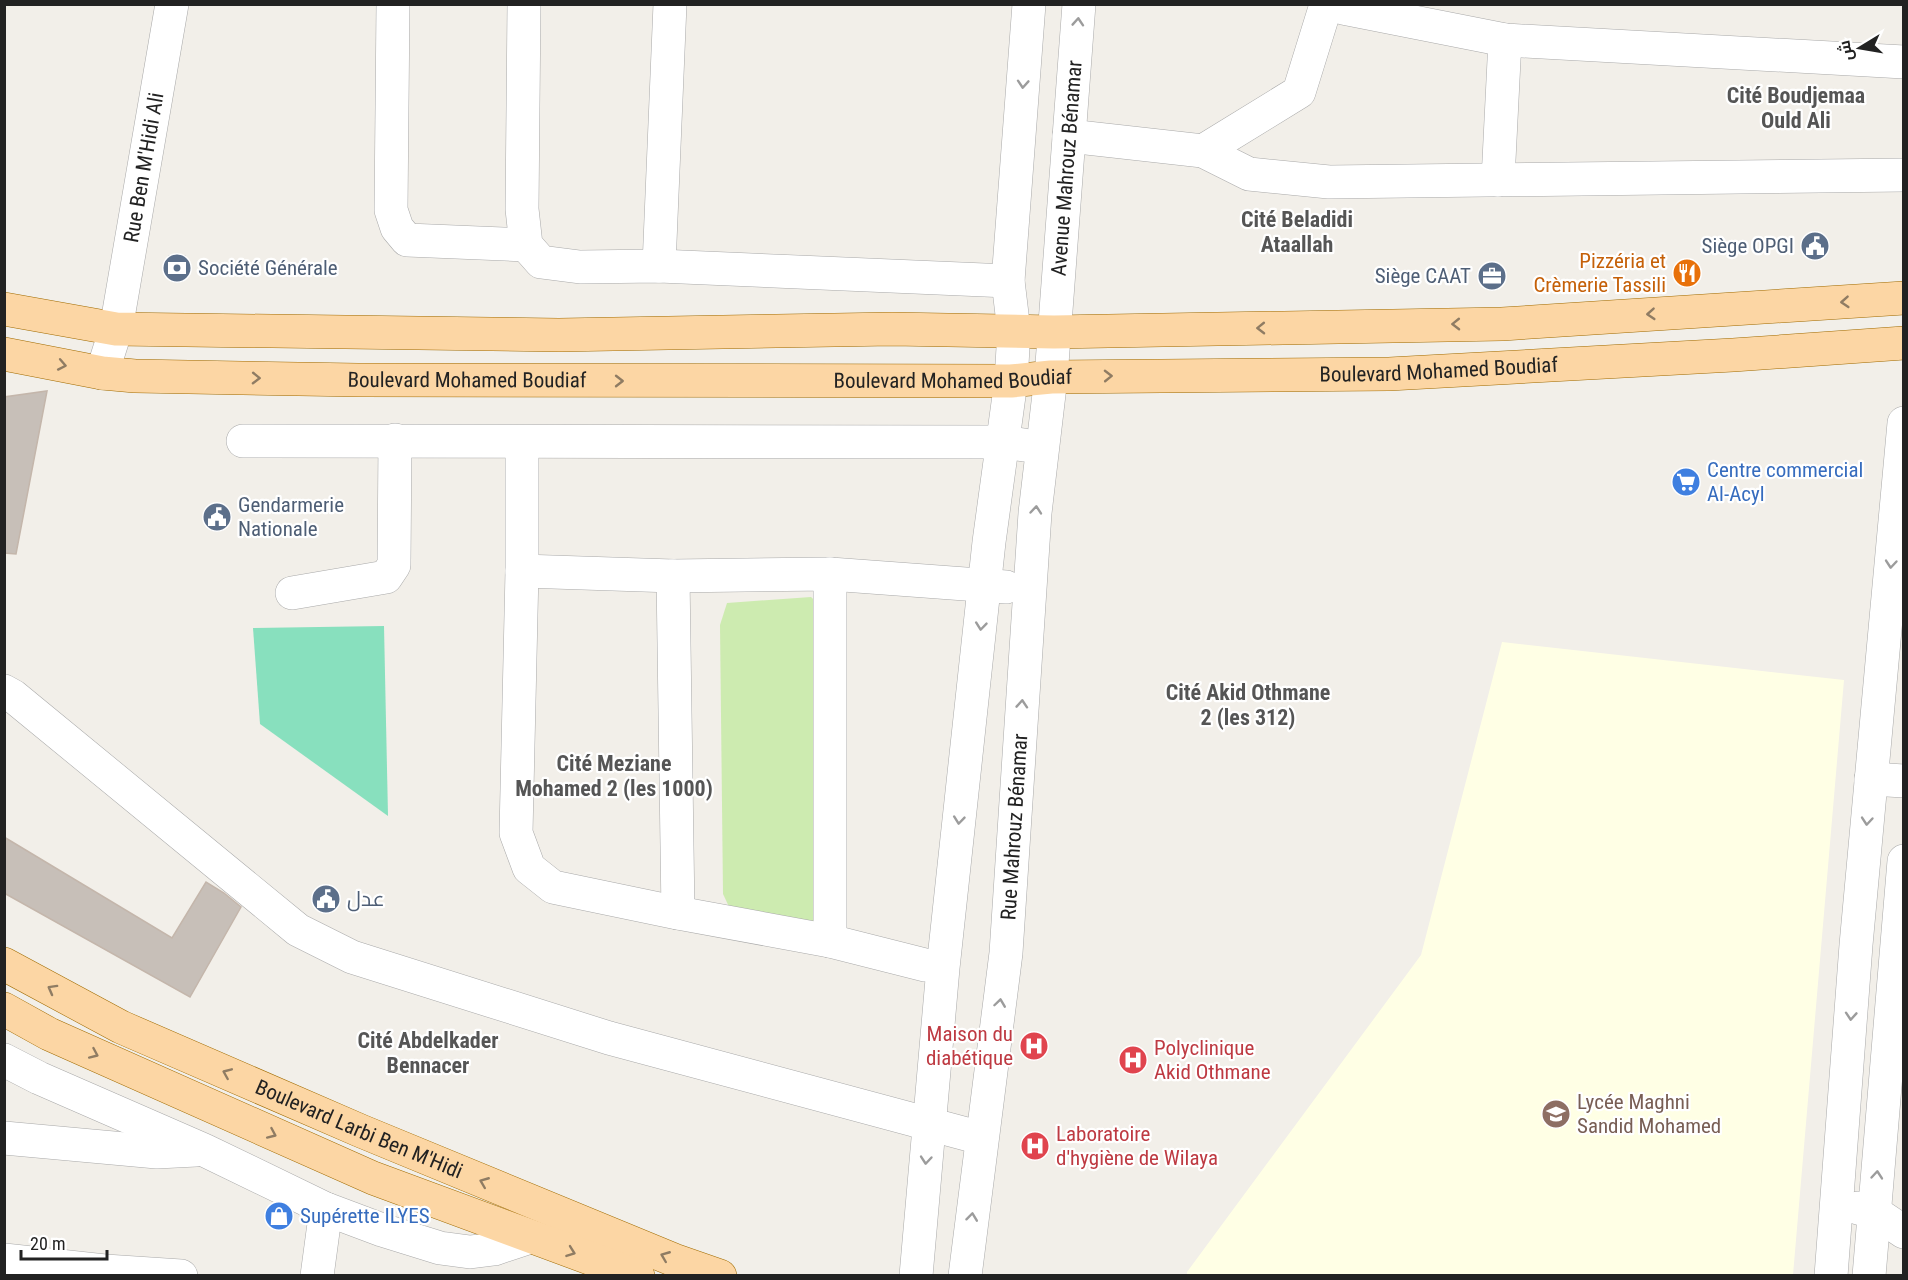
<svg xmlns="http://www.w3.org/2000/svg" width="1908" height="1280" font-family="'Roboto Condensed',Cairo,sans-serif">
  <rect width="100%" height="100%" fill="#f2efe9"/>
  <polygon fill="#ffffe5" points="1502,642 1844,680 1793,1275 1187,1275 1187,1272 1421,955"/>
  <polygon fill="#cdebb0" points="811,597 825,610 826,914 813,925 731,911 723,894 720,625 727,603"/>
  <polygon fill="#88e0be" points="384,626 388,816 260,724 253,628"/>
  <g fill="#c7bfb8" stroke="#c4b6ab" stroke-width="1.5">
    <polygon points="47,391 16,554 4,553 4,397"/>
    <polygon points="4,837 172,938 206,882 224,893 241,907 190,997 4,893"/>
  </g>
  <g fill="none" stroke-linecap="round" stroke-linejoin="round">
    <g stroke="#a9a9a9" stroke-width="34">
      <g id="minor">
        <polyline points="393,4 391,210 397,228 407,240 526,245"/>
        <polyline points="524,4 522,209 526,245 541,262 580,267 659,266 1008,281"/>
        <polyline points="1343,8 1505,40 1904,62"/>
        <polyline points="1069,136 1203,151 1249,174 1329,182 1904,175"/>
        <polyline points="1203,151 1299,92 1326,5"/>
        <polyline points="1498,180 1505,40"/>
        <polyline points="659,266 670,4"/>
        <path id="s1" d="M 102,373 L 116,329 L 172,4"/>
        <polyline points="243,441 1003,442 1024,445"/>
        <polyline points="522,442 522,571 516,833 529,868 553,887 678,913 830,941 925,965"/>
        <polyline points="522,571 673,576 830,574 1006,587"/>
        <polyline points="673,576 678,913"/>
        <polyline points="292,593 386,577 394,565 395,440"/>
        <polyline points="4,691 13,696 298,930 352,957 609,1038 981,1138"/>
        <polyline points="1871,779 1904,781"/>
        <polyline points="830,941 830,574"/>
        <polyline points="4,1060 39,1078 204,1150 326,1209 382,1230 440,1248 470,1252 494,1249 530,1237"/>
        <polyline points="4,1138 157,1152 196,1150"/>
        <polyline points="1858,1208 1874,1212 1904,1232"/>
        <polyline points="4,1260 105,1271 181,1276"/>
        <polyline points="317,1276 326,1209"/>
        <polyline points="916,1276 943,968 989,542 1011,381 1014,331 1008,281 1029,4"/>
        <path id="s2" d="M 965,1276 L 1006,953 L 1035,513 L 1051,377 L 1079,4"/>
        <polyline points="1831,1276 1856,945 1904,423"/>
        <polyline points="1869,1276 1904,861"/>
      </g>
    </g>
    <g stroke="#a06b00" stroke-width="34">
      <g id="major">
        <polyline points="4,309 116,329 559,335 892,329 1054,332 1502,324 1904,298"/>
        <path id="s3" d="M 4,354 L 102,373 L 135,376 L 358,380 L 1011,381 L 1051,377 L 1389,374 L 1733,355 L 1904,343"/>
        <path id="s4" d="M 4,964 L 121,1027 L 361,1131 L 674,1260 L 720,1276"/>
        <polyline points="4,1009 49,1034 373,1178 638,1276"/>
      </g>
    </g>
    <use href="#minor" stroke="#fff" stroke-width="33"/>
    <use href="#major" stroke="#fcd6a4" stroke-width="33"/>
  </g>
  <defs><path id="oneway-chevron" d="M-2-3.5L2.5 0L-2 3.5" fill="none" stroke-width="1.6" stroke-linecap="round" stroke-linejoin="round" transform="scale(1.5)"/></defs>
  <g stroke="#9c9c9c">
    <use href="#oneway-chevron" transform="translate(1078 22) rotate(-86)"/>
    <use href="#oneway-chevron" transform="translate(1023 84) rotate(94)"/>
    <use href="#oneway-chevron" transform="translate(1036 510) rotate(-85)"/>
    <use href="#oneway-chevron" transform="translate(1891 564) rotate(95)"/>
    <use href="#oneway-chevron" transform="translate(981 626) rotate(96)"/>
    <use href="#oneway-chevron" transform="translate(1022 704) rotate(-86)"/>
    <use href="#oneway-chevron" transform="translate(959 820) rotate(96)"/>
    <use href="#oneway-chevron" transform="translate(1867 821) rotate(95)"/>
    <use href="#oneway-chevron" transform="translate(1000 1003) rotate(-82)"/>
    <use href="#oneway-chevron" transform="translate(1851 1016) rotate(94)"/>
    <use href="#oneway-chevron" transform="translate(926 1160) rotate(95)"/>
    <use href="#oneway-chevron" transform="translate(1877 1175) rotate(-85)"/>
    <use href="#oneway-chevron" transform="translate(972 1217) rotate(-83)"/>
  </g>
  <g stroke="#8f7c63">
    <use href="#oneway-chevron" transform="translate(1845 302) rotate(176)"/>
    <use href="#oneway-chevron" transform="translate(1651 314) rotate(176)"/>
    <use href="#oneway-chevron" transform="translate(1456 324) rotate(179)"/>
    <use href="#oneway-chevron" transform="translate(1261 328) rotate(179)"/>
    <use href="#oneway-chevron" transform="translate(62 365) rotate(11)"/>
    <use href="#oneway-chevron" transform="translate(1108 376) rotate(-1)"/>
    <use href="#oneway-chevron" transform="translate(256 378) rotate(1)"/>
    <use href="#oneway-chevron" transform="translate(619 381)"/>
    <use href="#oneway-chevron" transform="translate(52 989) rotate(-151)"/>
    <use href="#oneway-chevron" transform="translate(94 1054) rotate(24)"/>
    <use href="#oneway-chevron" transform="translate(227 1073) rotate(-157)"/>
    <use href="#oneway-chevron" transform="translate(272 1134) rotate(24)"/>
    <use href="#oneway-chevron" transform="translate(484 1182) rotate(-158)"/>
    <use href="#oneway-chevron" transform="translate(571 1252) rotate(20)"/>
    <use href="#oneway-chevron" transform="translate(665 1256) rotate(-158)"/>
  </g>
  <defs>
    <g id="civic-disc" transform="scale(1.5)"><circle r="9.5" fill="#5c6f8a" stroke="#fff"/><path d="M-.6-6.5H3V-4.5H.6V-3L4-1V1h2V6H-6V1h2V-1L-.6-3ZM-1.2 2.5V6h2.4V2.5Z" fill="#fff"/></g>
    <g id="bank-disc" transform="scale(1.5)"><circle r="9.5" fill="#5c6f8a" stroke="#fff"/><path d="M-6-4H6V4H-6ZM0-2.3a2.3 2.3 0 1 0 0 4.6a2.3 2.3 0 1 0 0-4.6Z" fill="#fff"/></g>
    <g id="restaurant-disc" transform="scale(1.5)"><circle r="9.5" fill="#e8710a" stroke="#fff"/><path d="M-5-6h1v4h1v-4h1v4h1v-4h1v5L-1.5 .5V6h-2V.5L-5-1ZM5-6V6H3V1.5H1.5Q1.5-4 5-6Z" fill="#fff"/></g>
    <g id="office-disc" transform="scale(1.5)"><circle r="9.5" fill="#5c6f8a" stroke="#fff"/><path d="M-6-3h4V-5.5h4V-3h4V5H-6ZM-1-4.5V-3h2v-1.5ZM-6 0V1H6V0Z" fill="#fff"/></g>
    <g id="supermarket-disc" transform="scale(1.5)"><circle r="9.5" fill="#3f7fe0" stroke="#fff"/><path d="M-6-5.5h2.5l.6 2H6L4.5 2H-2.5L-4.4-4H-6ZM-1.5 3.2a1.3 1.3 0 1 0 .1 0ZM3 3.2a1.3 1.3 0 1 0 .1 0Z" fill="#fff"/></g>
    <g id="hospital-disc" transform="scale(1.5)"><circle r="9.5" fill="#e0444e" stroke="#fff"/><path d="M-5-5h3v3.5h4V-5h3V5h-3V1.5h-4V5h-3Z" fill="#fff"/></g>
    <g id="school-disc" transform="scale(1.5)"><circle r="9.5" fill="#8d6e63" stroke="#fff"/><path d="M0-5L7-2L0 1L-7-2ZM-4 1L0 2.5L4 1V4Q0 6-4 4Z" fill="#fff"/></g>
    <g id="shop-disc" transform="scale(1.5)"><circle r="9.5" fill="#3f7fe0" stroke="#fff"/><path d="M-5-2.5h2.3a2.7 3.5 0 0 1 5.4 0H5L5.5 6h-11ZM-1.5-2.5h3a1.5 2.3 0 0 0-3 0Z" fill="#fff"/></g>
  </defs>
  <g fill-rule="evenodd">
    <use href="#civic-disc" x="1815" y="246"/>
    <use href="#bank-disc" x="177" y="268"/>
    <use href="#restaurant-disc" x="1687" y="273"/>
    <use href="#office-disc" x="1492" y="276"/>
    <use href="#supermarket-disc" x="1686" y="482"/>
    <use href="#civic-disc" x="217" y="517"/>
    <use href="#civic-disc" x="326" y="899"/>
    <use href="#hospital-disc" x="1034" y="1046"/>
    <use href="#hospital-disc" x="1133" y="1060"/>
    <use href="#school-disc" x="1556" y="1114"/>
    <use href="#hospital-disc" x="1035" y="1146"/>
    <use href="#shop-disc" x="279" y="1216"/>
  </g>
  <g text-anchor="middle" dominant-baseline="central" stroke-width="4.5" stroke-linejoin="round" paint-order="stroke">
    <g font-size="21" fill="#222" stroke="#fff">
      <text stroke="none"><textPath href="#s1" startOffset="210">Rue Ben M'Hidi Ali</textPath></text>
      <text stroke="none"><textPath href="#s2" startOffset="1113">Avenue Mahrouz Bénamar</textPath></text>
      <text stroke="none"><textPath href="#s3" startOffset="1437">Boulevard Mohamed Boudiaf</textPath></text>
      <text stroke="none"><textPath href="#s3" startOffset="951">Boulevard Mohamed Boudiaf</textPath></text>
      <text stroke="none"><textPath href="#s3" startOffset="465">Boulevard Mohamed Boudiaf</textPath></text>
      <text stroke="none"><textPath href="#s2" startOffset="452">Rue Mahrouz Bénamar</textPath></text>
      <text stroke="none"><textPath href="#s4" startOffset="392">Boulevard Larbi Ben M'Hidi</textPath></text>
    </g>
    <g font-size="21" fill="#4e5e75" stroke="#fff" text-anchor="start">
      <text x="1794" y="246" text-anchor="end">Siège OPGI</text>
      <text x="198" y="268">Société Générale</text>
      <text x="1471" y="276" text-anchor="end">Siège CAAT</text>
      <text x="238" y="505">Gendarmerie<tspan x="238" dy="24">Nationale</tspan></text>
      <text x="347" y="899">عدل</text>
    </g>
    <g font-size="21" fill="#c56008" stroke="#fff" text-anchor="end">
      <text x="1666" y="261">Pizzéria et<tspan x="1666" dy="24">Crèmerie Tassili</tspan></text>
    </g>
    <g font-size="21" fill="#366cbe" stroke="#fff" text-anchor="start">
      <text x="1707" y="470">Centre commercial<tspan x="1707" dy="24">Al-Acyl</tspan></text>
      <text x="300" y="1216">Supérette ILYES</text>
    </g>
    <g font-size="21" fill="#be3a42" stroke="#fff" text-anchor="start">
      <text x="1013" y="1034" text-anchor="end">Maison du<tspan x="1013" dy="24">diabétique</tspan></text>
      <text x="1154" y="1048">Polyclinique<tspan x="1154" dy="24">Akid Othmane</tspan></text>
      <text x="1056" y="1134">Laboratoire<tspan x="1056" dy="24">d'hygiène de Wilaya</tspan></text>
    </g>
    <g font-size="21" fill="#785e54" stroke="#fff" text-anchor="start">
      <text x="1577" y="1102">Lycée Maghni<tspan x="1577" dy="24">Sandid Mohamed</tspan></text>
    </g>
    <g font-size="22" font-weight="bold" fill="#555" stroke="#fff">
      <text x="1796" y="95">Cité Boudjemaa<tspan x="1796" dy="25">Ould Ali</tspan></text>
      <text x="1297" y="219">Cité Beladidi<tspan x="1297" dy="25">Ataallah</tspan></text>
      <text x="1248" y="692">Cité Akid Othmane<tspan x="1248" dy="25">2 (les 312)</tspan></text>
      <text x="614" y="763">Cité Meziane<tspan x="614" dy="25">Mohamed 2 (les 1000)</tspan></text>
      <text x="428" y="1040">Cité Abdelkader<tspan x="428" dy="25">Bennacer</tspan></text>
    </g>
  </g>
  <rect width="1908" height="1280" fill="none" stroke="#222222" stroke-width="12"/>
  <g transform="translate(1860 48) rotate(259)" stroke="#ffffff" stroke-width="4.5" paint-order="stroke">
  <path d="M0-4.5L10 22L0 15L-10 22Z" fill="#222222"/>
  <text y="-9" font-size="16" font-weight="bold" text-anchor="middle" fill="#222222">ش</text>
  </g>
  <path d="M21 1250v9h86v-9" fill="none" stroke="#222222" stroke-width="3"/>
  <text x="30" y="1250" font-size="18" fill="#222222" stroke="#ffffff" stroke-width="4.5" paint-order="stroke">20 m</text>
</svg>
